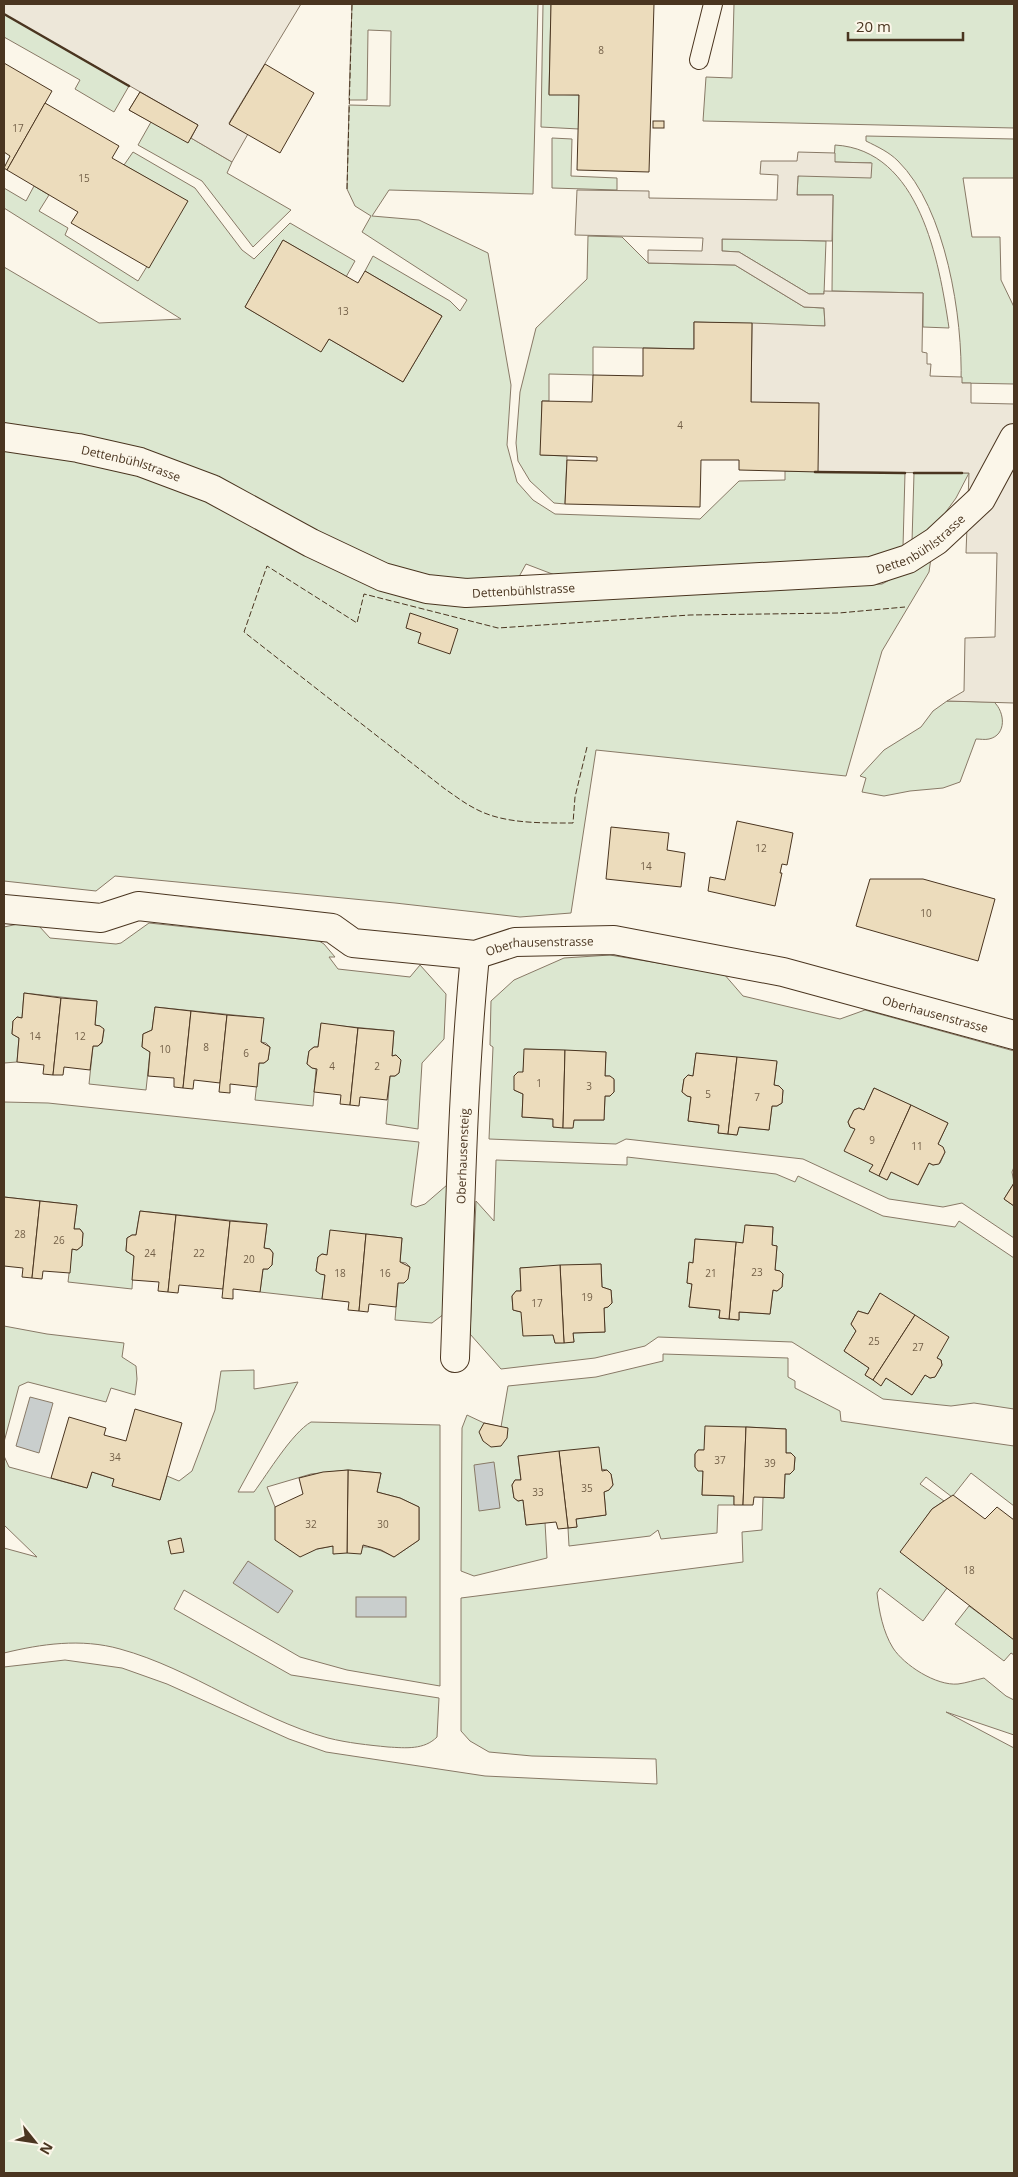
<svg xmlns="http://www.w3.org/2000/svg" width="1018" height="2177" font-family="'Open Sans',sans-serif">
  <rect width="100%" height="100%" fill="#fbf6e9"/>
  <g fill="#dce7d0" stroke="#887966" fill-rule="evenodd">
    <polygon points="352,4 538,4 533,194 389,190 372,216 419,220 488,253 511,385 507,445 517,482 533,500 555,514 700,519 739,481 785,480 785,471 905,473 903,547 861,561 568,580 526,564 515,584 467,585 387,568 215,482 4,429 4,267 99,323 181,319 4,208 4,188 26,201 34,186 49,195 39,211 68,228 65,235 138,281 187,201 124,165 133,152 195,188 242,250 254,259 290,223 355,261 346,277 283,240 245,307 321,351 329,339 403,382 442,316 365,271 373,256 450,301 460,311 467,300 362,232 371,216 355,206 347,189 349,105 390,106 391,31 368,30 367,100 349,100"/>
    <polygon points="543,4 551,4 549,94 579,95 579,129 541,127"/>
    <polygon points="734,4 1014,4 1014,128 703,121 706,77 732,78"/>
    <polygon points="4,14 129,86 114,112 75,89 80,80 4,37"/>
    <polygon points="140,92 198,125 191,138 232,162 227,173 291,210 253,247 202,181 138,145 151,122 129,110"/>
    <path d="M 866,136 L 1014,139 L 1014,178 L 963,178 L 972,237 L 1000,237 L 1001,280 L 1014,307 L 1014,384 L 961,383 C 963,318 946,208 898,161 C 889,152 878,147 866,141 Z"/>
    <polygon points="552,138 572,139 571,176 617,178 617,190 552,188"/>
    <path d="M 835,145 C 920,150 939,261 949,328 L 923,327 L 923,293 L 832,291 L 833,195 L 797,195 L 798,176 L 871,163 L 834,162 Z"/>
    <polygon points="588,236 622,237 648,263 735,265 804,307 824,308 825,326 694,322 694,349 593,347 593,375 549,374 549,401 542,401 541,455 567,456 565,504 554,503 530,481 518,461 516,443 520,392 536,328 587,279"/>
    <polygon points="722,239 826,241 824,294 809,294 739,252 722,251"/>
    <polygon points="4,447 48,451 165,481 365,578 784,588 882,584 931,558 929,572 882,651 846,776 596,750 571,913 520,917 395,903 115,876 96,891 4,881"/>
    <polygon points="914,473 969,473 956,498 937,524 912,542"/>
    <path d="M 947,701 L 994,702 C 1005,712 1007,735 989,739 C 985,740 980,739 976,739 L 960,782 L 943,788 L 910,791 L 884,796 L 862,792 L 866,778 L 860,776 L 884,750 L 921,727 L 933,711 Z"/>
    <polygon points="149,923 319,941 324,944 335,957 329,957 338,969 410,977 420,965 446,994 444,1039 422,1063 418,1129 386,1124 390,1076 395,1076 399,1073 396,1055 392,1056 394,1031 321,1024 318,1047 314,1047 309,1051 307,1064 312,1068 316,1069 313,1106 255,1100 259,1063 264,1063 268,1060 270,1047 266,1043 261,1042 263,1018 155,1007 152,1030 143,1034 142,1047 150,1052 146,1090 89,1084 93,1046 98,1046 102,1043 104,1030 100,1026 95,1025 97,1001 24,993 22,1018 17,1017 13,1021 12,1034 19,1038 17,1062 4,1063 4,927 18,924 39,926 50,938 116,944 121,943"/>
    <path d="M 610,955 L 724,974 L 743,996 L 840,1019 L 865,1010 L 1014,1051 L 1014,1167 L 1012,1172 L 1014,1183 L 1004,1199 L 1014,1206 L 1014,1238 L 962,1203 L 943,1207 L 889,1199 L 803,1159 L 626,1139 L 616,1144 L 489,1139 L 493,1047 L 490,1045 L 491,1001 L 514,980 L 564,958 ZM 525,1049 L 606,1052 L 605,1076 L 610,1076 L 614,1080 L 614,1092 L 610,1096 L 605,1096 L 604,1120 L 574,1120 L 572,1128 L 553,1127 L 553,1119 L 522,1117 L 523,1094 L 514,1090 L 523,1072 ZM 696,1053 L 777,1062 L 774,1085 L 779,1086 L 783,1090 L 782,1103 L 777,1106 L 772,1106 L 769,1130 L 739,1127 L 737,1135 L 718,1133 L 719,1125 L 688,1121 L 691,1097 L 687,1096 L 682,1092 L 684,1079 L 688,1075 L 693,1076 ZM 874,1088 L 948,1123 L 938,1144 L 945,1152 L 940,1163 L 933,1165 L 929,1163 L 918,1185 L 891,1172 L 887,1180 L 870,1171 L 873,1165 L 855,1129 L 850,1127 L 848,1122 L 854,1110 L 859,1108 L 864,1110 Z"/>
    <polygon points="4,1102 48,1103 419,1142 411,1205 416,1207 425,1204 447,1185 444,1314 432,1323 395,1320 398,1283 410,1267 406,1263 400,1262 402,1238 366,1234 327,1255 322,1254 318,1257 316,1271 325,1275 322,1299 260,1292 263,1269 268,1269 272,1265 273,1253 270,1249 264,1248 267,1224 140,1211 136,1235 132,1235 127,1238 126,1251 134,1256 132,1289 68,1282 72,1249 77,1250 82,1246 83,1233 80,1229 74,1229 77,1205 4,1197"/>
    <path d="M 627,1157 L 776,1174 L 795,1182 L 798,1176 L 883,1216 L 955,1227 L 959,1221 L 1014,1258 L 1014,1409 L 974,1403 L 951,1406 L 883,1399 L 792,1342 L 658,1337 L 645,1346 L 595,1358 L 501,1369 L 470,1334 L 476,1201 L 494,1221 L 496,1160 L 627,1165 ZM 746,1225 L 773,1227 L 772,1245 L 777,1246 L 775,1270 L 780,1271 L 783,1274 L 782,1287 L 777,1291 L 773,1290 L 770,1314 L 739,1312 L 739,1320 L 719,1318 L 720,1310 L 689,1307 L 692,1284 L 687,1283 L 689,1263 L 693,1263 L 695,1239 L 743,1243 ZM 601,1264 L 602,1287 L 611,1290 L 612,1303 L 608,1307 L 604,1308 L 605,1332 L 573,1333 L 574,1342 L 555,1343 L 553,1335 L 521,1312 L 513,1310 L 512,1296 L 516,1291 L 521,1291 L 520,1268 ZM 880,1293 L 937,1358 L 941,1360 L 942,1365 L 935,1377 L 930,1378 L 925,1375 L 912,1395 L 886,1378 L 881,1385 L 865,1375 L 869,1368 L 844,1351 L 856,1331 L 851,1324 L 858,1311 L 868,1314 Z"/>
    <polygon points="4,1326 47,1334 124,1343 122,1357 136,1366 137,1379 135,1395 111,1388 106,1402 28,1382 19,1386 4,1442"/>
    <path d="M 663,1354 L 788,1358 L 788,1377 L 795,1381 L 795,1388 L 840,1411 L 841,1421 L 1014,1446 L 1014,1506 L 971,1473 L 952,1497 L 926,1477 L 920,1484 L 944,1501 L 932,1509 L 901,1552 L 947,1588 L 923,1621 L 880,1588 L 877,1593 C 879,1611 883,1632 893,1648 C 904,1665 936,1686 958,1684 C 966,1683 975,1680 984,1678 L 1006,1696 L 1014,1700 L 1014,1735 L 946,1712 L 1014,1748 L 1014,2173 L 4,2173 L 4,1667 L 65,1660 L 122,1668 L 167,1684 L 289,1739 L 326,1752 L 485,1776 L 657,1784 L 656,1759 L 532,1756 L 489,1752 L 470,1741 L 461,1731 L 461,1598 L 743,1562 L 742,1532 L 762,1530 L 763,1497 L 784,1498 L 785,1474 L 790,1474 L 794,1470 L 795,1457 L 791,1453 L 786,1453 L 786,1429 L 746,1427 L 704,1450 L 698,1450 L 695,1454 L 695,1467 L 698,1470 L 703,1471 L 702,1495 L 734,1496 L 734,1505 L 718,1505 L 717,1533 L 661,1539 L 658,1530 L 650,1536 L 569,1546 L 568,1528 L 577,1527 L 576,1519 L 606,1515 L 604,1492 L 609,1490 L 613,1485 L 611,1474 L 607,1470 L 518,1456 L 521,1480 L 515,1480 L 512,1485 L 514,1498 L 518,1501 L 523,1500 L 526,1525 L 545,1522 L 547,1558 L 474,1576 L 461,1571 L 462,1428 L 467,1415 L 484,1423 L 501,1427 L 508,1386 L 596,1377 L 663,1361 Z"/>
    <path d="M 254,1370 L 254,1389 L 298,1382 L 238,1492 L 254,1492 C 268,1473 292,1433 311,1422 L 440,1425 L 440,1686 L 347,1670 L 300,1657 L 184,1590 L 174,1609 L 291,1675 L 439,1698 L 437,1737 C 424,1750 406,1748 388,1747 C 368,1745 348,1743 328,1738 C 255,1718 193,1669 120,1649 C 81,1638 41,1644 4,1653 L 4,1548 L 37,1557 L 4,1525 L 4,1456 L 9,1467 L 87,1488 L 92,1472 L 114,1479 L 113,1486 L 160,1500 L 167,1476 L 179,1481 L 192,1471 L 215,1410 L 221,1371 ZM 348,1470 L 381,1473 L 377,1492 L 400,1498 L 419,1507 L 419,1540 L 394,1557 C 367,1543 362,1545 334,1554 L 333,1546 L 317,1549 L 275,1507 L 267,1487 L 311,1474 Z"/>
    <polygon points="969,1606 1014,1639 1014,1655 1011,1653 1004,1661 955,1624"/>
  </g>
  <g fill="#ede7d9" stroke="#887966">
    <polygon points="4,4 301,4 229,123 248,134 232,162 191,138 198,125 4,14"/>
    <polygon points="798,152 835,153 835,162 872,163 871,178 798,176 797,195 833,195 832,241 722,239 722,251 739,252 809,294 824,294 824,291 923,293 922,352 927,353 927,364 931,364 930,376 962,377 962,383 971,383 971,403 1014,404 1014,703 947,701 964,691 965,638 995,637 997,553 966,553 969,473 818,472 751,402 752,323 825,326 824,308 804,307 735,265 648,263 648,250 702,251 703,238 575,235 577,190 649,191 649,198 777,200 778,175 760,174 761,161 797,161"/>
  </g>
  <g fill="#c9cecd" stroke="#887966">
    <polygon points="30,1397 53,1403 39,1453 16,1446"/>
    <polygon points="494,1462 500,1508 479,1511 474,1465"/>
    <polygon points="248,1561 293,1591 278,1613 233,1583"/>
    <rect x="356" y="1597" width="50" height="20"/>
  </g>
  <g fill="#ecdcbc" stroke="#4a3520">
    <polygon points="551,4 654,4 649,172 577,170 579,95 549,95"/>
    <polygon points="4,63 52,91 7,170 4,168 10,156 4,152"/>
    <polygon points="265,64 314,93 280,153 229,124"/>
    <polygon points="140,92 198,125 188,143 129,110"/>
    <polygon points="45,103 119,146 112,158 188,201 149,268 71,223 78,212 7,170"/>
    <rect x="653" y="121" width="11" height="7"/>
    <polygon points="283,240 358,283 365,271 442,316 403,382 329,339 321,352 245,307"/>
    <polygon points="694,322 752,323 751,402 819,403 818,472 739,470 739,460 701,460 700,507 565,504 567,460 597,461 597,457 540,455 542,401 592,402 593,375 643,376 643,348 694,349"/>
    <polygon points="410,613 458,629 450,654 418,643 421,633 406,628"/>
    <polygon points="737,821 793,833 787,865 782,864 780,873 782,873 775,906 708,891 710,877 725,880"/>
    <polygon points="611,827 669,833 667,850 685,853 681,887 606,879"/>
    <polygon points="870,879 923,879 995,899 978,961 856,926"/>
    <polygon points="24,993 61,998 53,1075 43,1074 44,1065 17,1062 19,1038 12,1034 13,1021 17,1017 22,1018"/>
    <polygon points="61,998 97,1001 95,1025 100,1026 104,1029 102,1042 98,1046 93,1046 90,1070 64,1067 63,1075 53,1075"/>
    <polygon points="155,1007 191,1011 183,1088 174,1087 174,1078 148,1076 150,1052 142,1047 143,1034 152,1030"/>
    <polygon points="191,1011 227,1015 220,1083 194,1080 193,1089 183,1088"/>
    <polygon points="227,1015 264,1018 261,1042 270,1047 268,1060 264,1063 259,1063 257,1087 230,1084 230,1093 219,1092"/>
    <polygon points="321,1023 358,1028 350,1105 340,1104 341,1095 314,1092 317,1069 312,1068 307,1064 309,1051 314,1047 318,1047"/>
    <polygon points="358,1028 394,1031 392,1056 396,1055 401,1060 399,1073 395,1076 390,1076 387,1100 360,1097 359,1106 350,1105"/>
    <polygon points="524,1049 565,1050 563,1128 553,1127 553,1119 522,1117 523,1094 514,1090 514,1076 518,1072 523,1072"/>
    <polygon points="565,1050 606,1052 605,1076 610,1076 614,1079 614,1092 610,1096 605,1096 604,1120 574,1120 573,1128 563,1128"/>
    <polygon points="696,1053 737,1057 728,1134 718,1133 719,1125 688,1121 691,1097 687,1096 682,1092 684,1079 688,1075 693,1076"/>
    <polygon points="737,1057 777,1061 774,1085 779,1086 783,1090 782,1103 777,1106 772,1106 769,1130 739,1127 737,1135 728,1134"/>
    <polygon points="874,1088 911,1105 879,1176 869,1171 873,1165 844,1151 855,1129 850,1127 848,1122 854,1110 859,1108 864,1110"/>
    <polygon points="911,1105 948,1123 938,1144 943,1147 945,1152 939,1164 933,1165 929,1163 918,1185 891,1172 887,1180 879,1176"/>
    <polygon points="1014,1183 1014,1206 1004,1199"/>
    <polygon points="4,1197 40,1201 32,1278 22,1277 23,1268 4,1266"/>
    <polygon points="40,1201 77,1205 74,1229 80,1229 83,1233 82,1246 77,1250 72,1249 70,1273 43,1271 42,1279 32,1278"/>
    <polygon points="140,1211 176,1215 168,1292 158,1291 159,1282 132,1280 134,1256 126,1251 127,1238 132,1235 136,1235"/>
    <polygon points="176,1215 230,1221 223,1289 179,1285 178,1293 168,1292"/>
    <polygon points="230,1221 267,1224 264,1248 270,1249 273,1253 272,1265 268,1269 263,1269 260,1292 233,1289 233,1299 222,1298"/>
    <polygon points="745,1225 773,1227 772,1245 777,1246 775,1270 780,1271 783,1274 782,1287 777,1291 773,1290 770,1314 739,1312 739,1320 729,1319 736,1242 743,1243"/>
    <polygon points="330,1230 366,1234 359,1311 348,1310 349,1302 322,1299 325,1275 320,1274 316,1271 318,1257 322,1254 327,1255"/>
    <polygon points="366,1234 402,1238 400,1262 410,1267 408,1279 404,1283 398,1283 396,1307 369,1304 368,1312 359,1311"/>
    <polygon points="695,1239 736,1242 729,1319 719,1318 720,1310 689,1307 692,1284 687,1283 689,1262 693,1263"/>
    <polygon points="601,1264 602,1287 611,1290 612,1303 608,1307 604,1308 605,1332 573,1333 574,1342 564,1343 560,1265"/>
    <polygon points="560,1265 564,1343 555,1343 553,1335 523,1336 521,1312 513,1310 512,1296 516,1291 521,1291 520,1268"/>
    <polygon points="880,1293 915,1315 873,1380 865,1375 869,1368 844,1351 856,1331 851,1324 858,1311 868,1314"/>
    <polygon points="915,1315 949,1337 937,1358 941,1360 942,1365 935,1377 930,1378 925,1375 912,1395 886,1378 881,1386 873,1380"/>
    <polygon points="135,1409 182,1423 160,1500 112,1486 114,1479 92,1472 87,1488 51,1478 69,1417 106,1428 104,1435 126,1441"/>
    <polygon points="484,1423 508,1428 507,1438 501,1446 491,1447 483,1441 479,1432"/>
    <polygon points="705,1426 746,1427 743,1505 734,1505 734,1496 702,1495 703,1471 698,1471 695,1467 695,1454 698,1450 704,1450"/>
    <polygon points="746,1427 786,1429 786,1453 791,1453 795,1457 794,1470 790,1474 785,1474 784,1498 754,1497 753,1505 743,1505"/>
    <polygon points="599,1447 602,1471 607,1470 611,1474 613,1485 609,1490 604,1492 606,1515 576,1519 577,1527 568,1528 559,1451"/>
    <polygon points="559,1451 568,1528 558,1529 556,1522 526,1525 523,1500 518,1501 514,1498 512,1485 515,1480 521,1480 518,1456"/>
    <polygon points="348,1470 381,1473 377,1492 400,1498 419,1507 419,1540 394,1557 381,1550 363,1545 361,1554 347,1553"/>
    <polygon points="348,1470 347,1553 333,1554 333,1546 317,1549 300,1557 275,1540 275,1507 303,1494 299,1478 323,1472"/>
    <polygon points="953,1495 985,1519 997,1507 1014,1520 1014,1640 900,1552 932,1509"/>
    <polygon points="181,1538 184,1552 171,1554 168,1541"/>
  </g>
  <g fill="none" stroke-linecap="round" stroke-linejoin="round">
    <g stroke="#4a3520" stroke-width="20">
      <polyline id="service" points="699,60 713,4"/>
    </g>
    <g stroke="#4a3520" stroke-width="30">
      <g id="minor">
        <path id="s1" d="M 4,437 L 78,448 L 140,462 L 212,489 L 311,543 L 383,577 L 427,589 L 466,593 L 871,571 L 908,559 L 936,541 L 981,499 L 1014,438"/>
        <path id="s2" d="M 4,909 L 101,918 L 138,906 L 332,928 L 353,943 L 475,955 L 515,942 L 614,940 L 783,972 L 1014,1035"/>
        <path id="s3" d="M 455,1358 C 460,1223 462,1088 475,955"/>
      </g>
    </g>
    <use href="#service" stroke="#fbf6e9" stroke-width="18"/>
    <use href="#minor" stroke="#fbf6e9" stroke-width="28"/>
    <g stroke="#4a3520" stroke-width="1" stroke-dasharray="6 2.5" stroke-linecap="butt">
      <polyline points="347,189 352,4"/>
      <path d="M 587,747 L 575,797 L 573,823 C 541,823 502,824 474,808 C 464,803 454,795 445,789 L 244,632 L 267,566 L 357,623 L 364,594 L 498,628 L 690,615 L 839,613 L 905,607"/>
    </g>
    <g stroke="#4a3520" stroke-width="2.5">
      <polyline points="4,14 129,86"/>
      <polyline points="815,472 905,473"/>
      <polyline points="914,473 962,473"/>
    </g>
  </g>
  <g text-anchor="middle" dominant-baseline="central" stroke-width="4" stroke-linejoin="round" paint-order="stroke">
    <g font-size="10" fill="#725f47">
      <text x="601" y="50">8</text>
      <text x="18" y="128">17</text>
      <text x="84" y="178">15</text>
      <text x="343" y="311">13</text>
      <text x="680" y="425">4</text>
      <text x="761" y="848">12</text>
      <text x="646" y="866">14</text>
      <text x="926" y="913">10</text>
      <text x="35" y="1036">14</text>
      <text x="80" y="1036">12</text>
      <text x="206" y="1047">8</text>
      <text x="165" y="1049">10</text>
      <text x="246" y="1053">6</text>
      <text x="332" y="1066">4</text>
      <text x="377" y="1066">2</text>
      <text x="539" y="1083">1</text>
      <text x="589" y="1086">3</text>
      <text x="708" y="1094">5</text>
      <text x="757" y="1097">7</text>
      <text x="872" y="1140">9</text>
      <text x="917" y="1146">11</text>
      <text x="20" y="1234">28</text>
      <text x="59" y="1240">26</text>
      <text x="150" y="1253">24</text>
      <text x="199" y="1253">22</text>
      <text x="249" y="1259">20</text>
      <text x="757" y="1272">23</text>
      <text x="340" y="1273">18</text>
      <text x="385" y="1273">16</text>
      <text x="711" y="1273">21</text>
      <text x="587" y="1297">19</text>
      <text x="537" y="1303">17</text>
      <text x="874" y="1341">25</text>
      <text x="918" y="1347">27</text>
      <text x="115" y="1457">34</text>
      <text x="720" y="1460">37</text>
      <text x="770" y="1463">39</text>
      <text x="587" y="1488">35</text>
      <text x="538" y="1492">33</text>
      <text x="311" y="1524">32</text>
      <text x="383" y="1524">30</text>
      <text x="969" y="1570">18</text>
    </g>
    <g font-size="12" fill="#4a3520" stroke="#fbf6e9">
      <text stroke="none"><textPath href="#s1" startOffset="130">Dettenbühlstrasse</textPath></text>
      <text stroke="none"><textPath href="#s1" startOffset="955">Dettenbühlstrasse</textPath></text>
      <text stroke="none"><textPath href="#s1" startOffset="550">Dettenbühlstrasse</textPath></text>
      <text stroke="none"><textPath href="#s2" startOffset="546">Oberhausenstrasse</textPath></text>
      <text stroke="none"><textPath href="#s2" startOffset="951">Oberhausenstrasse</textPath></text>
      <text stroke="none"><textPath href="#s3" startOffset="202">Oberhausensteig</textPath></text>
    </g>
  </g>
  <rect width="1018" height="2177" fill="none" stroke="#4a3520" stroke-width="10"/>
  <g transform="translate(35 2142) rotate(120)" stroke="#fbf6e9" stroke-width="4" paint-order="stroke">
  <path d="M0-4L9 19L0 12L-9 19Z" fill="#4a3520"/>
  <text y="-8" font-size="14" font-weight="bold" text-anchor="middle" fill="#4a3520">N</text>
  </g>
  <path d="M848 32v8h115v-8" fill="none" stroke="#4a3520" stroke-width="2.5"/>
  <text x="856" y="32" font-size="15" fill="#4a3520" stroke="#fbf6e9" stroke-width="4" paint-order="stroke">20 m</text>
</svg>
